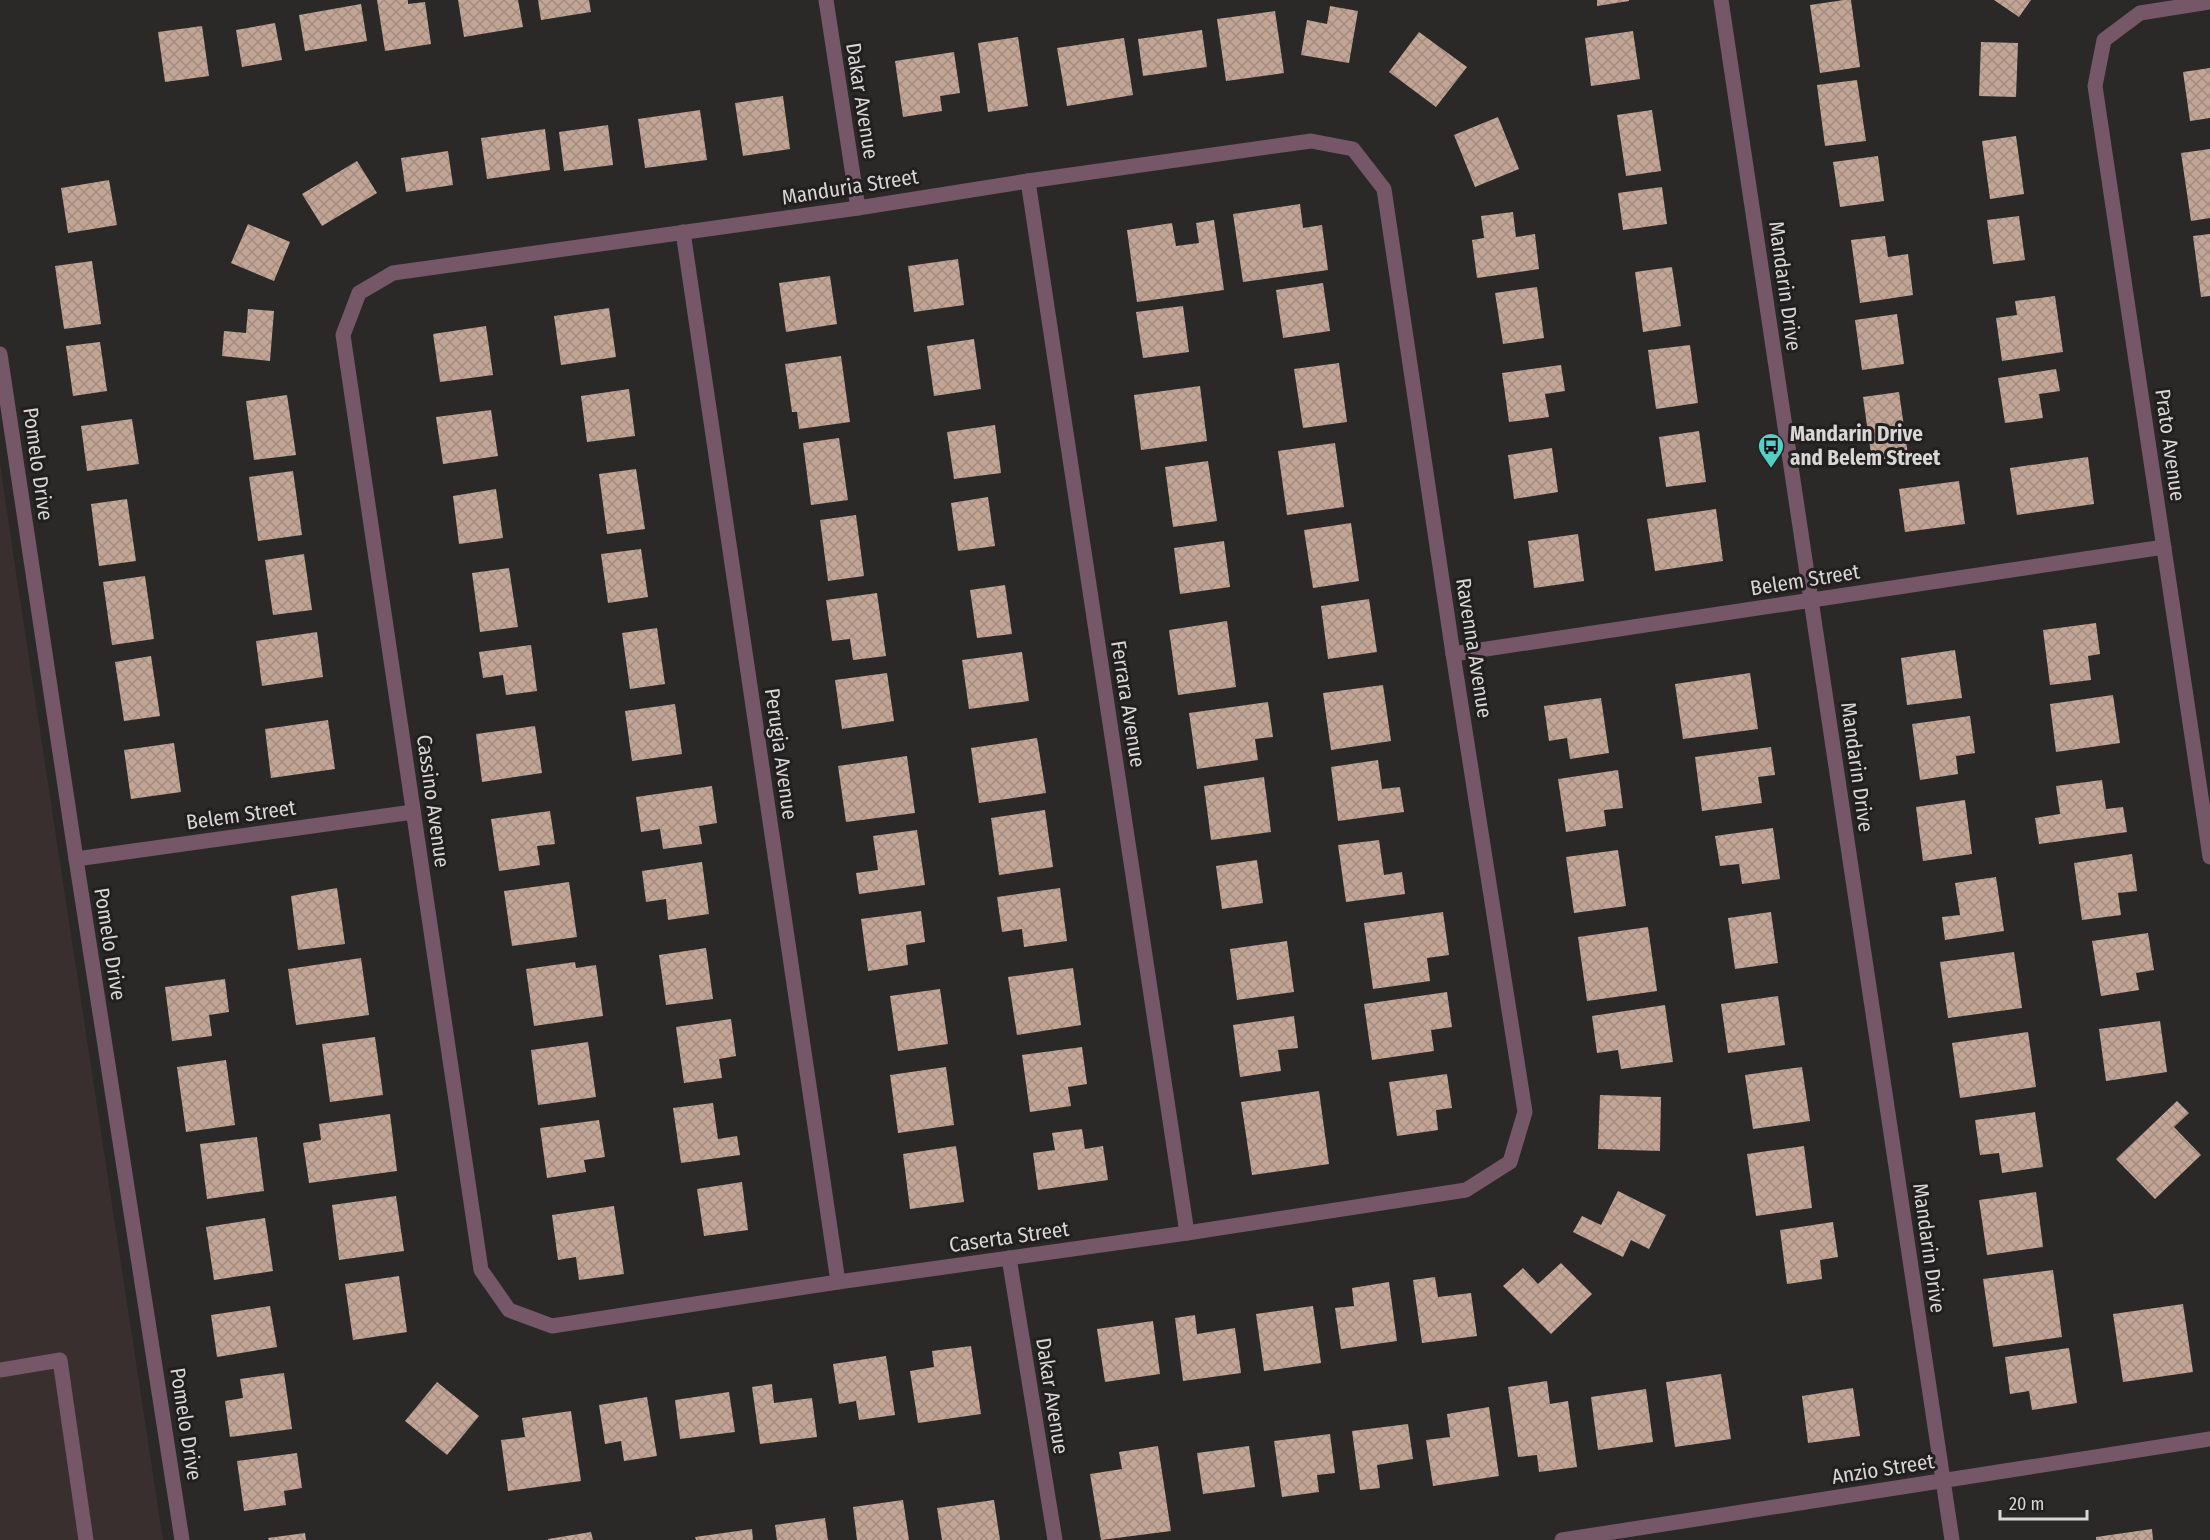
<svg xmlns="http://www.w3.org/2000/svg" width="2210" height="1540" font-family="'Fira Sans Condensed',sans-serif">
  <defs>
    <pattern id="building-cross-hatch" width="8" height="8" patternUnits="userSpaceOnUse" patternTransform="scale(1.5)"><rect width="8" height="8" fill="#c2a595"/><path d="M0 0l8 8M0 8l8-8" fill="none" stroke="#a28c80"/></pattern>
  </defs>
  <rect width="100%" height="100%" fill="#2b2828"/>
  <polygon fill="#392f2f" points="0,464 18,586 163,1540 0,1540"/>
  <g fill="url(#building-cross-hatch)">
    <polygon points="377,0 408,0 408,4 425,2 431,44 385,51"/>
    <polygon points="458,0 518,0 523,27 464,37"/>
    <polygon points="538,0 589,0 591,12 541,20"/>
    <polygon points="1597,0 1629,0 1629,1 1597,6"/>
    <polygon points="1844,0 1851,0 1860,67 1820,73 1810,5"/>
    <polygon points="1994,0 2031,0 2019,17"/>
    <polygon points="361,4 367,41 305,51 299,15"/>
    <polygon points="1330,6 1358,11 1349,63 1301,55 1307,20 1327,24"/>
    <polygon points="1275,11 1284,73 1226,81 1217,19"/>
    <polygon points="275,23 282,60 242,67 236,30"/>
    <polygon points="202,26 209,76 165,82 158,32"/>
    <polygon points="1202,30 1207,67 1143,76 1138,39"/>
    <polygon points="1633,31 1640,79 1591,86 1585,38"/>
    <polygon points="1419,32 1467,67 1436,107 1389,72"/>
    <polygon points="1018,37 1028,106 988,112 978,43"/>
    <polygon points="1124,38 1133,95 1067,106 1057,48"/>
    <polygon points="1981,42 2018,43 2016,97 1979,96"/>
    <polygon points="954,52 960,93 940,96 942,111 903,117 895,61"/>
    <polygon points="2210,68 2210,118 2190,121 2183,72"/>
    <polygon points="1857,80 1866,141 1825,146 1817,85"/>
    <polygon points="783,96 790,149 743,156 735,103"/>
    <polygon points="700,110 707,160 645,168 638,119"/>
    <polygon points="1652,110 1661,171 1626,176 1617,115"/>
    <polygon points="1498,117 1519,169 1475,187 1454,135"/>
    <polygon points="608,125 613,165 564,171 559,132"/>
    <polygon points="545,129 550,170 487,179 481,138"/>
    <polygon points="2016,136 2024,194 1990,199 1982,141"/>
    <polygon points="2210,149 2210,218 2191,221 2181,153"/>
    <polygon points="448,151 453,185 406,192 401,158"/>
    <polygon points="1878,156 1884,201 1840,207 1833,162"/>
    <polygon points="357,161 377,193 322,226 302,194"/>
    <polygon points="109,180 117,225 68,233 61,188"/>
    <polygon points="1662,187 1667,224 1623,230 1618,193"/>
    <polygon points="1300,204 1303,228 1322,225 1328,270 1243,282 1233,214"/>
    <polygon points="1513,212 1516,237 1535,234 1539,269 1477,278 1472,240 1484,238 1481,216"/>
    <polygon points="2019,216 2025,260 1993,264 1987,220"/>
    <polygon points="1214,220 1224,290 1137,302 1127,230 1172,223 1176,246 1199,243 1196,223"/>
    <polygon points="248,224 290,242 274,281 231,263"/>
    <polygon points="2210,234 2210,296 2201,297 2193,236"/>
    <polygon points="1885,236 1888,257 1908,254 1913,295 1860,303 1851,240"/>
    <polygon points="958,259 964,305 914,312 908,266"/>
    <polygon points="92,261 101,324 64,329 55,266"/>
    <polygon points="1672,267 1681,326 1643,332 1635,272"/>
    <polygon points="830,276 837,324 786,332 779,283"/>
    <polygon points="1323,283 1330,331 1283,338 1276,290"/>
    <polygon points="1537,287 1544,338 1503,344 1495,293"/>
    <polygon points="2055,296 2063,352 2002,361 1996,318 2017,315 2015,301"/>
    <polygon points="1183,306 1189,352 1143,358 1136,312"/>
    <polygon points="609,308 616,357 561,365 554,316"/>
    <polygon points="248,309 274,311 270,361 222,356 224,331 246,333"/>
    <polygon points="1897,314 1904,364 1862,370 1855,320"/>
    <polygon points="486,326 493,375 440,382 433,334"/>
    <polygon points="974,339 981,389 934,396 927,346"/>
    <polygon points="100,342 107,391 73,396 66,346"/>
    <polygon points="1690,345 1698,403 1656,409 1648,350"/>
    <polygon points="841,356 850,422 799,429 797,412 792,412 785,364"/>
    <polygon points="1339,363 1347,422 1303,428 1294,369"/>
    <polygon points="1561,365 1565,391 1545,394 1549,417 1509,422 1502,373"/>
    <polygon points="2056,369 2060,391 2039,394 2043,418 2005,423 1998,378"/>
    <polygon points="1200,386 1207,441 1141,450 1134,395"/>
    <polygon points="629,389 635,436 587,442 581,396"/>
    <polygon points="1899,392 1908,455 1872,461 1863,397"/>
    <polygon points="287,395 296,455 254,460 246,401"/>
    <polygon points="491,410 498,456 443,464 436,417"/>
    <polygon points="132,419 139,464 87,471 81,426"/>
    <polygon points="995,425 1001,473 954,479 947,432"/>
    <polygon points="1699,431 1706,482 1666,487 1659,437"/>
    <polygon points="839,438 848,500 811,505 803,443"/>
    <polygon points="1335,443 1344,507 1287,515 1278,451"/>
    <polygon points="1552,448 1558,492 1514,499 1508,455"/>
    <polygon points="2088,457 2094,504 2017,515 2010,468"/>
    <polygon points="1208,461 1217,521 1173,527 1165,467"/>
    <polygon points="636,469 645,529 607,534 599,474"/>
    <polygon points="293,471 302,535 258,541 249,477"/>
    <polygon points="1959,481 1965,524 1905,532 1899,489"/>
    <polygon points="496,489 503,538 459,544 453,496"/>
    <polygon points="988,497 995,546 958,551 951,503"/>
    <polygon points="127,499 136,561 99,566 91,504"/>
    <polygon points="1716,509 1723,561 1655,571 1647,519"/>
    <polygon points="856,515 864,576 828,581 820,520"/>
    <polygon points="1351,523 1359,581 1313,588 1304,530"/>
    <polygon points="1578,534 1584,581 1534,588 1528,541"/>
    <polygon points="1224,541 1230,587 1180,594 1174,548"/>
    <polygon points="641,549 648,597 608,603 601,554"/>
    <polygon points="304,554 312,610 273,615 265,560"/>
    <polygon points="509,568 518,627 480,632 472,573"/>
    <polygon points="145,576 154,639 112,645 103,582"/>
    <polygon points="1005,585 1012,634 977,638 970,590"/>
    <polygon points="877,593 886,656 853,660 850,639 832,641 826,600"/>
    <polygon points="1369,599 1377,652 1328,659 1321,606"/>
    <polygon points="1227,621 1236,687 1178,695 1169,630"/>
    <polygon points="2096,623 2100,654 2088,656 2091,680 2050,685 2043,630"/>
    <polygon points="657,628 665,684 630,689 622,633"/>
    <polygon points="317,632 323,677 262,686 256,641"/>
    <polygon points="531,645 537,691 506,695 503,675 483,678 479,652"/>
    <polygon points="1955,650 1962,698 1907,705 1901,658"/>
    <polygon points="1022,652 1029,701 969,709 962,660"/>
    <polygon points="151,656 160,716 124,721 115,662"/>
    <polygon points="887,673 894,721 842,729 835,680"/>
    <polygon points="1750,673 1758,729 1683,739 1675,684"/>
    <polygon points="1383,685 1391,741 1331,750 1323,693"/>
    <polygon points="2113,695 2120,743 2056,752 2050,704"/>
    <polygon points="1601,698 1609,753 1570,759 1567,738 1549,741 1544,706"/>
    <polygon points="1268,702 1273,737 1255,739 1258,760 1197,769 1189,713"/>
    <polygon points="675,704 682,754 632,761 625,711"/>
    <polygon points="1970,716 1975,753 1956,756 1958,774 1920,780 1912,724"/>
    <polygon points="328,720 335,769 271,778 265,729"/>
    <polygon points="535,726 542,773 482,782 476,734"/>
    <polygon points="1037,738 1046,793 979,803 971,748"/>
    <polygon points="174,743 181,792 131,799 124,750"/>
    <polygon points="1771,747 1775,775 1758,777 1762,803 1702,811 1695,757"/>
    <polygon points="907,756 915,813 846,822 838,766"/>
    <polygon points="1378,760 1382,789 1400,787 1404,812 1338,821 1331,767"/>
    <polygon points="1618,770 1623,808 1604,810 1606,826 1566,832 1558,779"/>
    <polygon points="1264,777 1271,832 1211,840 1204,786"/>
    <polygon points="2102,780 2106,809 2123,807 2127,832 2039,844 2035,818 2060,814 2056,786"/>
    <polygon points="712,786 717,823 699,826 702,844 663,849 660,829 641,832 636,797"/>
    <polygon points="1965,800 1972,854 1923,861 1916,807"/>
    <polygon points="1045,810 1053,867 999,875 991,818"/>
    <polygon points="550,811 555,844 537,846 540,865 499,871 491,819"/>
    <polygon points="1773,828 1780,879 1742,884 1739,864 1720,866 1715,836"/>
    <polygon points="917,830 925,885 859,894 856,873 878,870 873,836"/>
    <polygon points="1379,840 1384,875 1402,872 1405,894 1346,902 1338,845"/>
    <polygon points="1618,850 1626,906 1574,913 1566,857"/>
    <polygon points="2132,854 2137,891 2118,893 2121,915 2082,920 2074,863"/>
    <polygon points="1257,860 1263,903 1222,909 1216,866"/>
    <polygon points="702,862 709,914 668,920 666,899 646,902 642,871"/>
    <polygon points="1996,877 2004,931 1945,940 1942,917 1960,915 1955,883"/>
    <polygon points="569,882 577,937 512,946 504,891"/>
    <polygon points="337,888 345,944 298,950 291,896"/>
    <polygon points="1060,888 1067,941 1024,947 1022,929 1002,932 997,897"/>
    <polygon points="921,911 925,942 906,945 908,965 868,971 861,919"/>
    <polygon points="1443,912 1449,955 1427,958 1430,981 1373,989 1364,923"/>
    <polygon points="1771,912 1778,963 1735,969 1728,918"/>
    <polygon points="1648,927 1657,991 1587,1001 1578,937"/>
    <polygon points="2148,933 2154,970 2136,973 2139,990 2101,996 2092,941"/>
    <polygon points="1287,941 1294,992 1237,1000 1230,949"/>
    <polygon points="706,948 713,999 666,1005 659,955"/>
    <polygon points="2014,952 2022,1008 1948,1018 1940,962"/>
    <polygon points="361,958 369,1015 296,1025 288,969"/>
    <polygon points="575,962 576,968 596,965 603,1016 534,1026 526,969"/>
    <polygon points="1073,968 1081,1025 1017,1035 1008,977"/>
    <polygon points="225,979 229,1012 209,1015 212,1036 172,1041 165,987"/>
    <polygon points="940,989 948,1044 898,1051 890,996"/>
    <polygon points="1447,992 1452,1027 1431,1030 1434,1051 1372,1060 1364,1004"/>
    <polygon points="1778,996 1785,1045 1728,1053 1721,1004"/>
    <polygon points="1665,1005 1673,1062 1621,1069 1618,1050 1597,1053 1592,1016"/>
    <polygon points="1294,1016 1298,1048 1278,1050 1281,1071 1240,1077 1233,1025"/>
    <polygon points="731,1019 736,1056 719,1059 722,1078 684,1083 676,1027"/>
    <polygon points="2160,1021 2167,1072 2106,1081 2099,1029"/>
    <polygon points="2028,1032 2036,1087 1960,1098 1952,1043"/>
    <polygon points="375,1037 383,1095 330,1102 322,1044"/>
    <polygon points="588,1042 596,1097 538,1105 531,1050"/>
    <polygon points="1082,1047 1087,1084 1068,1087 1071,1106 1030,1112 1022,1055"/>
    <polygon points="226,1060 235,1125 186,1132 177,1067"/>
    <polygon points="946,1067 954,1125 898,1133 890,1075"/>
    <polygon points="1802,1067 1810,1121 1753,1129 1745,1075"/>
    <polygon points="1447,1074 1452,1108 1436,1110 1438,1130 1397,1136 1389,1082"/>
    <polygon points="1319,1091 1329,1164 1252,1175 1241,1102"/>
    <polygon points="1600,1095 1661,1097 1660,1151 1598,1149"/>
    <polygon points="2177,1101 2189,1113 2174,1127 2201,1155 2155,1199 2116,1159"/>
    <polygon points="713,1103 718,1139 737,1136 740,1155 681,1163 673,1108"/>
    <polygon points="2035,1112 2043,1167 2002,1173 1999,1153 1980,1155 1975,1120"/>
    <polygon points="390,1114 397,1171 309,1183 303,1143 321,1140 319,1124"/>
    <polygon points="599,1120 605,1157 584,1160 586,1172 547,1178 540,1128"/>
    <polygon points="1082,1129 1085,1149 1103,1146 1108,1180 1038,1190 1033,1153 1055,1150 1052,1133"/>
    <polygon points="257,1137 264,1191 207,1199 200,1144"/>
    <polygon points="956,1146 964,1202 910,1209 903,1154"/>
    <polygon points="1804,1146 1812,1208 1756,1216 1747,1154"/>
    <polygon points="742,1182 748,1230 704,1236 697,1189"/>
    <polygon points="1618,1191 1666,1215 1649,1249 1631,1240 1623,1257 1573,1232 1582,1216 1601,1225"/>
    <polygon points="2036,1192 2043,1247 1987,1255 1979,1200"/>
    <polygon points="396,1196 404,1251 339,1260 332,1205"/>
    <polygon points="614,1206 624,1274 579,1280 576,1257 558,1260 552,1215"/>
    <polygon points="265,1218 273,1271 214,1280 206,1227"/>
    <polygon points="1833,1222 1838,1257 1820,1260 1822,1279 1787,1284 1780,1230"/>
    <polygon points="1561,1263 1592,1294 1551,1334 1503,1286 1523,1268 1538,1284"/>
    <polygon points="2053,1270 2062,1337 1993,1347 1983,1279"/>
    <polygon points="399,1276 407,1332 353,1340 345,1284"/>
    <polygon points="1435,1277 1438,1297 1471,1293 1477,1336 1422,1343 1413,1280"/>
    <polygon points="1389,1282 1397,1341 1341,1349 1335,1308 1354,1306 1352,1288"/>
    <polygon points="2183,1304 2193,1372 2123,1382 2113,1314"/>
    <polygon points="270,1306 277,1347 217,1357 211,1315"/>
    <polygon points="1313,1306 1321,1363 1264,1371 1256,1314"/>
    <polygon points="1195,1315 1197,1334 1235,1328 1241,1373 1183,1381 1175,1318"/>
    <polygon points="1153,1321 1160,1374 1105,1382 1097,1329"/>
    <polygon points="971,1346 981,1414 918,1423 910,1371 934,1367 932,1351"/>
    <polygon points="2069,1348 2077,1403 2032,1410 2029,1391 2010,1394 2005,1357"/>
    <polygon points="886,1356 895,1415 859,1420 856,1401 839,1404 833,1364"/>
    <polygon points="284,1373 292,1429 230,1437 225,1401 243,1398 240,1379"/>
    <polygon points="1721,1374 1731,1439 1675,1447 1666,1382"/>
    <polygon points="1547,1381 1550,1404 1568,1401 1577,1467 1539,1472 1537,1455 1518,1457 1508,1387"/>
    <polygon points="437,1382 479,1416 447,1455 405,1421"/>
    <polygon points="772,1384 774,1403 812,1398 817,1437 760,1444 752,1387"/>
    <polygon points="1853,1388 1860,1436 1808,1443 1802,1396"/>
    <polygon points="1646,1389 1653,1442 1598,1450 1591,1397"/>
    <polygon points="729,1392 735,1432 680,1439 675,1400"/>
    <polygon points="647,1397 657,1456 624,1461 621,1441 605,1444 599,1405"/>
    <polygon points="1489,1407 1499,1476 1433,1486 1426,1440 1450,1437 1447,1414"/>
    <polygon points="571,1411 581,1481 508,1491 501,1440 525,1437 522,1418"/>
    <polygon points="1408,1424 1413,1459 1377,1465 1380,1488 1360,1490 1352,1431"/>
    <polygon points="1330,1434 1335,1473 1317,1475 1319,1492 1282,1497 1274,1441"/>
    <polygon points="1158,1446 1171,1531 1101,1540 1090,1474 1122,1469 1119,1452"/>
    <polygon points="1249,1446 1255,1487 1203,1494 1197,1453"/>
    <polygon points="297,1453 302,1488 284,1491 286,1505 244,1511 237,1461"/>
    <polygon points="903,1500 909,1540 857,1540 853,1507"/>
    <polygon points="994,1500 1000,1540 942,1540 937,1508"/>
    <polygon points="825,1518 828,1540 777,1540 775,1525"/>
    <polygon points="752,1529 753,1540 696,1540 695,1537"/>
    <polygon points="2152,1529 2153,1540 2096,1540 2096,1537"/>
    <polygon points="591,1532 593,1540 548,1540 548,1539"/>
    <polygon points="305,1533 306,1540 269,1540 268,1538"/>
  </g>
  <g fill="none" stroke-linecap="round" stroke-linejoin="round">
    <polyline stroke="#755768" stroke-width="15" points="0,1370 60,1360 86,1540"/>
    <g stroke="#755768" stroke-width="15">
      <polyline points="826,0 858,208"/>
      <polyline points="2210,2 2140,13 2104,40 2095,86 2210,857"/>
      <polygon points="1311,141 1353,149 1384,189 1453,654 1525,1112 1510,1162 1466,1190 1187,1233 838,1282 552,1326 509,1310 481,1270 343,335 359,293 393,273 858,208 1028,181"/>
      <polyline points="1028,181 1187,1233"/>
      <polyline points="683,232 838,1282"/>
      <polyline points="0,354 76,859 182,1540"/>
      <polyline points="1453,654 2164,547"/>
      <polyline points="76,859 413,812"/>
      <polyline points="1009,1258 1055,1540"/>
      <polyline points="1562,1540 2210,1439"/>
    </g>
    <polyline stroke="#755768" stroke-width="15" points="1721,0 1952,1540"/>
  </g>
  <defs>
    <g id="bus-pin" transform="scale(1.35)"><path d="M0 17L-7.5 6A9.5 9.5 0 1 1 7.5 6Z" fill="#55cec4" stroke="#211f1f"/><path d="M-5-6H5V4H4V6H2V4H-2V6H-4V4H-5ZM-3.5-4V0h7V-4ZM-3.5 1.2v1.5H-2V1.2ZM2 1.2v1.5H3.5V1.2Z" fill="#111"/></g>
  </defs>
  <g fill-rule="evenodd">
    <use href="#bus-pin" x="1771" y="446"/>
  </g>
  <g text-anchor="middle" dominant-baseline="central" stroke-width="6" stroke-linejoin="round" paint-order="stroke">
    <g font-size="21" fill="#d8d7d6" stroke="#211f1f">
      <text transform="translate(862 101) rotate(81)">Dakar Avenue</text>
      <text transform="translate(850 187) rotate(-9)">Manduria Street</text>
      <text transform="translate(1785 286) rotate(82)">Mandarin Drive</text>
      <text transform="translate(2170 445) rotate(82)">Prato Avenue</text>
      <text transform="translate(38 464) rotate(82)">Pomelo Drive</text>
      <text transform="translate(1805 580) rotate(-9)">Belem Street</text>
      <text transform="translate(1474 648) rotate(81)">Ravenna Avenue</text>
      <text transform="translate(1128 704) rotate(81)">Ferrara Avenue</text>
      <text transform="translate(781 754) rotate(82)">Perugia Avenue</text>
      <text transform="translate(1857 767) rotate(82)">Mandarin Drive</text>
      <text transform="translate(433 801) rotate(82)">Cassino Avenue</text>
      <text transform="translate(241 815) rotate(-8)">Belem Street</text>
      <text transform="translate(110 944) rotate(81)">Pomelo Drive</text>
      <text transform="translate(1009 1237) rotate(-8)">Caserta Street</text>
      <text transform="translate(1929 1248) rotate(82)">Mandarin Drive</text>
      <text transform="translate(1052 1396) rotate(81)">Dakar Avenue</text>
      <text transform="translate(186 1424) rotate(81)">Pomelo Drive</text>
      <text transform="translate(1883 1469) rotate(-9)">Anzio Street</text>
    </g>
    <g font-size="21" font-weight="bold" fill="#d8d7d6" stroke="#211f1f" text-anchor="start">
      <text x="1790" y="434">Mandarin Drive<tspan x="1790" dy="24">and Belem Street</tspan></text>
    </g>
  </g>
  <path d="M2000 1510v9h87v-9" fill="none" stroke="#d8d7d6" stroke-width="3"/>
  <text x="2009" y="1510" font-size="18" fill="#d8d7d6" stroke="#211f1f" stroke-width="4.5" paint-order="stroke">20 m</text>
</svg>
